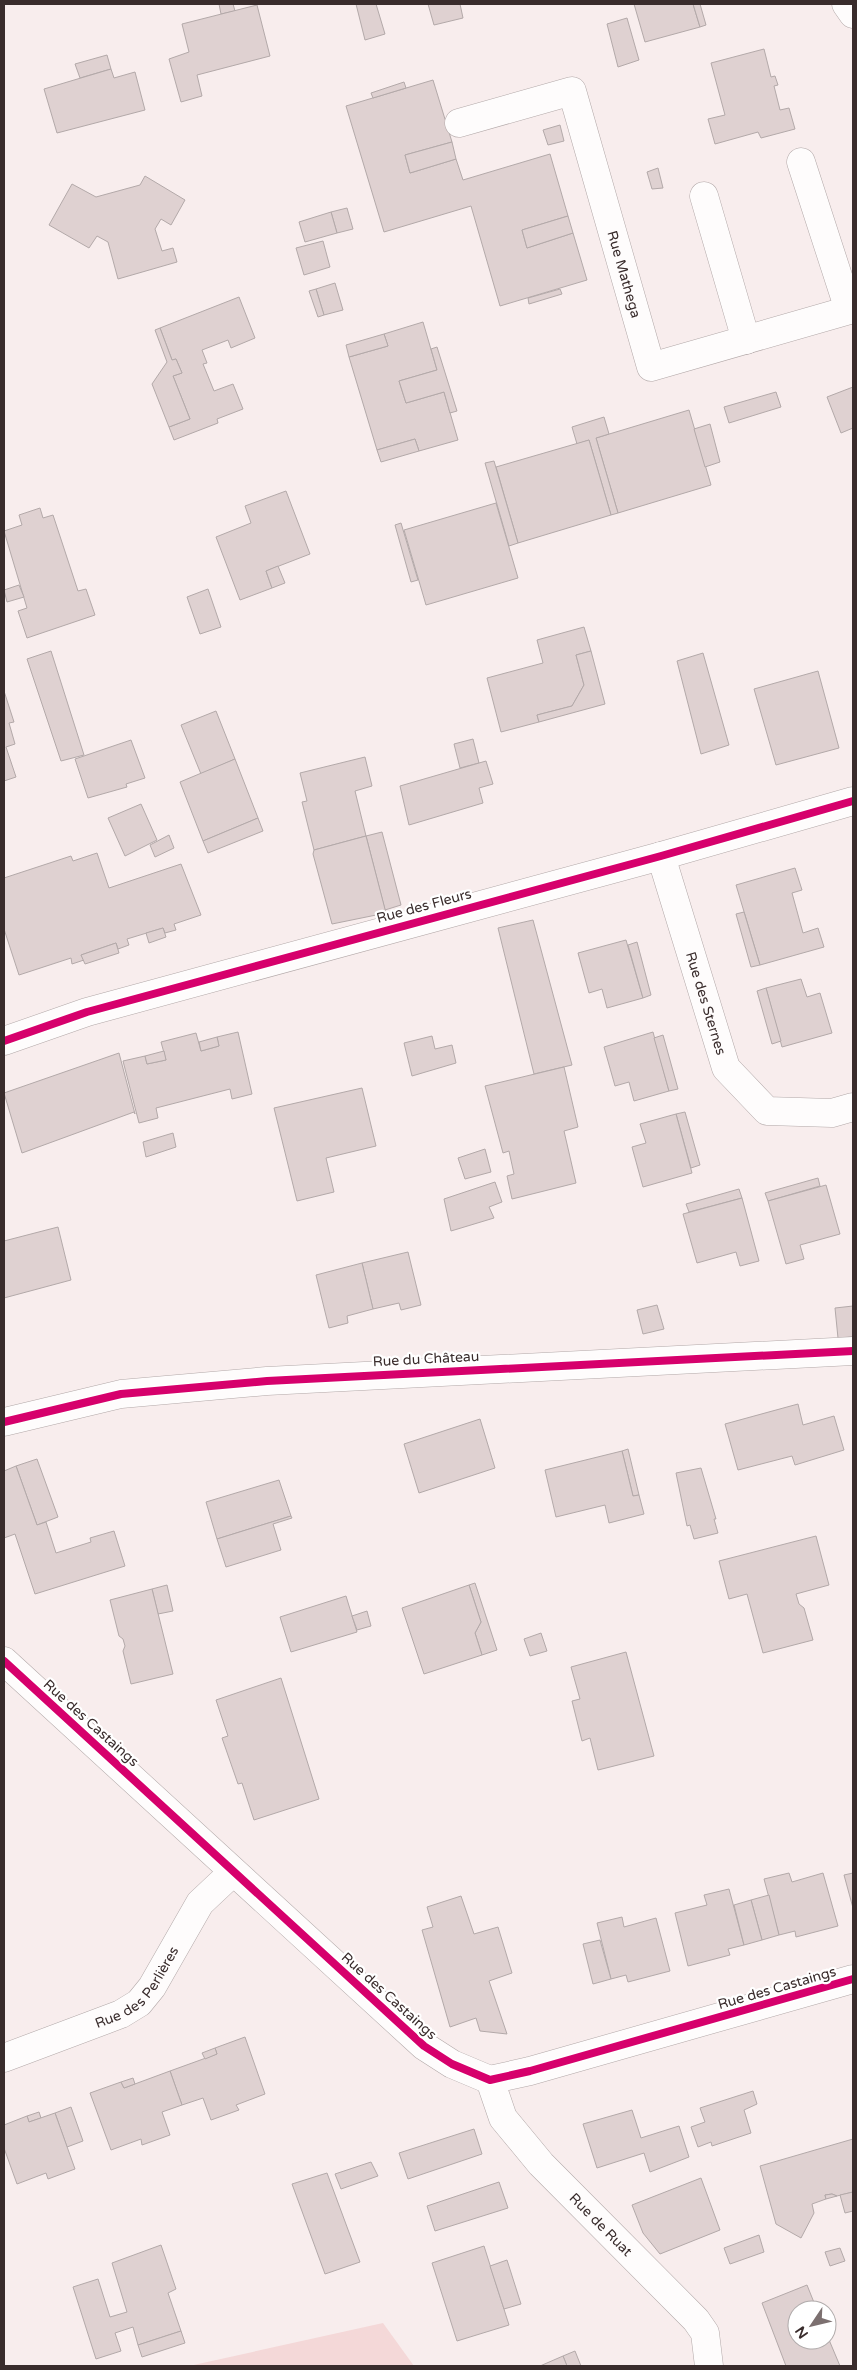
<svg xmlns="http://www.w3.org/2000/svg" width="857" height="2370" font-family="'Varela Round',sans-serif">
  <rect width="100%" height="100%" fill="#f8eded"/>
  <polygon fill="#f4d8d8" points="383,2323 414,2366 189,2366"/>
  <g fill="#dfd1d1" stroke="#b3a9a9">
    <polygon points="219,4 233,4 235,11 221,14"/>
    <polygon points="356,4 376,4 385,34 365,40"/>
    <polygon points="428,4 460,4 463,18 434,25"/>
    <polygon points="634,4 693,4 700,27 645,42"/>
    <polygon points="693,4 700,4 706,25 700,27"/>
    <polygon points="257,5 270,56 197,75 202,96 181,102 169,59 189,52 182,24"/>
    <polygon points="627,18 639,60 618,67 607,24"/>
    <polygon points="764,49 771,77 775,76 778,85 774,86 780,110 789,108 795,129 761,138 758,132 715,144 708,119 725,115 711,63"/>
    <polygon points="107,55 111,69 80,78 75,64"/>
    <polygon points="111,69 114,78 135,72 145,110 57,133 44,89"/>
    <polygon points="433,80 452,142 405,155 410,173 456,159 463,180 550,154 568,216 522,230 527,248 573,233 587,280 500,306 471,206 384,232 346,106"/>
    <polygon points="404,82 406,88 373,98 371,93"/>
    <polygon points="560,125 564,141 548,145 543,130"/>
    <polygon points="452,142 456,159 410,173 405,155"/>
    <polygon points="658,168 663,188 652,189 647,172"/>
    <polygon points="145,176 185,200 171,225 161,219 155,229 162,251 173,248 177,262 118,279 108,242 97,236 89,248 49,225 72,184 96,197 140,185"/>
    <polygon points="347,208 353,229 337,233 331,212"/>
    <polygon points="331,212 337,233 305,242 299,222"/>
    <polygon points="568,216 573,233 527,248 522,230"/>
    <polygon points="323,241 330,267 304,275 296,248"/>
    <polygon points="335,283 343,310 324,315 316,289"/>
    <polygon points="316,289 324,315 318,317 309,291"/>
    <polygon points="560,289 562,294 529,304 528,298"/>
    <polygon points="239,297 255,338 231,348 228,340 202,350 207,363 203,364 214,391 233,384 243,409 217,419 218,423 174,440 169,427 190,419 173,376 182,373 176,359 172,360 160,328"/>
    <polygon points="423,322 437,370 399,381 406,403 444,392 458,440 419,451 415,439 377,450 349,357 388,346 384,334"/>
    <polygon points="160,328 172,360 176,359 182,373 173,376 190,419 169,427 152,384 167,362 155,330"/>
    <polygon points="384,334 388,346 349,357 346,345"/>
    <polygon points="437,347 457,411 450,413 444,392 406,403 399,381 437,370 431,349"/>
    <polygon points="853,387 853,428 841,433 827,397"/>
    <polygon points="776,392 781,407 729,423 724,407"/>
    <polygon points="689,410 711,485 618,513 596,438"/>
    <polygon points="604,417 609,434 596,438 618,513 611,515 589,440 577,444 572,427"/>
    <polygon points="710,424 720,462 705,467 694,429"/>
    <polygon points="415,439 419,451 381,462 377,450"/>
    <polygon points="589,440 611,515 518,543 496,467"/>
    <polygon points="494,461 518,543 509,546 485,463"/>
    <polygon points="286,491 310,554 266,571 272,588 240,600 216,537 251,523 245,506"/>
    <polygon points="496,503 518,578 426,605 404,530"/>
    <polygon points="40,508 43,518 53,515 78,591 86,589 95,615 27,638 18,611 27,608 4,531 22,525 19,515"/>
    <polygon points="401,523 418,580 411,582 395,525"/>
    <polygon points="278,566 285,583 272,588 266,571"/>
    <polygon points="19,585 24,597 7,602 4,590"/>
    <polygon points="208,589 221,627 200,634 187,597"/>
    <polygon points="584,627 591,651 576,655 584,685 572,706 537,715 539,722 501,732 487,678 543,663 537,640"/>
    <polygon points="51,651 84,755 61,761 27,659"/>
    <polygon points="591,651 605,704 539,722 537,715 572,706 584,685 576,655"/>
    <polygon points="703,653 729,745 701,754 677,661"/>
    <polygon points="818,671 839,748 776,765 754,689"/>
    <polygon points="4,691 14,722 9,723 15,744 6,747 16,777 4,781"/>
    <polygon points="216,711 235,759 201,774 181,725"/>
    <polygon points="473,739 479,763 460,768 454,744"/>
    <polygon points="131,740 145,778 126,784 127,787 88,798 75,759"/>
    <polygon points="365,757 372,786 355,791 366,836 314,850 302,802 307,801 300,773"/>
    <polygon points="235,759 258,818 203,841 180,782"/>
    <polygon points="486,761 493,784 479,788 483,803 409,825 400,786"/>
    <polygon points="141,804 157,840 125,856 108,818"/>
    <polygon points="258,818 263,831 208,853 203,841"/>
    <polygon points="382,832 401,905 385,910 366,836"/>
    <polygon points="169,835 174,848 155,857 150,845"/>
    <polygon points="366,836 386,913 332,924 313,854 314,850"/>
    <polygon points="97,853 109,888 181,864 201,915 174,924 176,930 165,933 163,928 127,939 129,945 118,949 116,943 81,955 84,960 72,964 71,958 19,975 4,929 4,878 71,856 73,861"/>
    <polygon points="795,868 802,890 792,893 803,933 818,928 824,947 760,965 736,885"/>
    <polygon points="744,912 760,965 751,967 736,914"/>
    <polygon points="533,920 572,1065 534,1074 498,928"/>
    <polygon points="163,928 166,937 149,943 146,933"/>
    <polygon points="626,940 643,998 607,1008 602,989 589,993 578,953"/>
    <polygon points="637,942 651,995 643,998 628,945"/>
    <polygon points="116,943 119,953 85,964 81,955"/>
    <polygon points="801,979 807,997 820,993 832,1033 782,1047 766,988"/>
    <polygon points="766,988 781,1041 772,1044 757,991"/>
    <polygon points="238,1032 252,1094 232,1099 230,1089 156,1108 158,1118 139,1123 123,1061 145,1056 147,1064 166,1060 161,1042 196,1033 201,1051 219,1046 217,1037"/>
    <polygon points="653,1032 669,1091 634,1101 629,1082 615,1086 604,1047"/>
    <polygon points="663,1035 678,1089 669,1091 654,1038"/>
    <polygon points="432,1036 435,1049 452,1045 456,1063 412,1076 404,1043"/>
    <polygon points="217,1037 219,1046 201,1051 199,1042"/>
    <polygon points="164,1051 166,1060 147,1064 145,1056"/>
    <polygon points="119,1053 135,1114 134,1112 22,1153 4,1093"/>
    <polygon points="564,1067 578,1127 564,1131 576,1183 512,1199 507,1176 514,1174 509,1151 503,1153 485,1086"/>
    <polygon points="362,1088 376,1146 326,1158 334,1192 297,1201 274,1108"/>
    <polygon points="685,1112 700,1165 691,1168 676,1114"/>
    <polygon points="676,1114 692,1173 643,1187 632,1147 646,1143 640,1124"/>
    <polygon points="173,1133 176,1147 146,1157 143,1142"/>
    <polygon points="485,1149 491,1172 465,1179 458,1158"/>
    <polygon points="818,1178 820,1186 768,1201 765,1193"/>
    <polygon points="495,1182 502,1202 489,1207 494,1218 451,1231 444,1199"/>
    <polygon points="826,1185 840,1234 800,1245 804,1259 786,1264 768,1201"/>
    <polygon points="739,1189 742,1198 689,1212 686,1204"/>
    <polygon points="742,1198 759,1261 740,1266 736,1252 697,1263 683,1214"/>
    <polygon points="58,1227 71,1280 4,1298 4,1241"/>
    <polygon points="408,1252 421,1305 401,1310 399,1303 373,1309 362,1263"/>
    <polygon points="362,1263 373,1309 347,1316 348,1323 329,1328 316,1275"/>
    <polygon points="657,1305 664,1329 643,1334 637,1310"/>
    <polygon points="853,1306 853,1337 838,1338 835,1308"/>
    <polygon points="798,1404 803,1425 834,1416 844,1450 795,1465 792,1456 738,1470 725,1424"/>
    <polygon points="480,1419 495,1468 419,1493 404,1444"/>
    <polygon points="628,1449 639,1495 633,1496 622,1451"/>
    <polygon points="622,1451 633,1496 639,1495 644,1514 609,1523 605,1505 556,1517 545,1470"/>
    <polygon points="37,1459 58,1517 37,1525 16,1466"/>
    <polygon points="16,1466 37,1525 46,1522 56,1553 91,1542 90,1538 114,1531 125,1566 35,1594 15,1534 4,1538 4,1471"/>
    <polygon points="701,1468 716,1519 714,1519 718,1533 694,1539 690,1525 687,1526 676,1473"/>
    <polygon points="279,1480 291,1516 217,1539 206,1502"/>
    <polygon points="291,1516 292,1518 273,1524 281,1550 226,1567 217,1539"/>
    <polygon points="816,1536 829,1585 796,1594 799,1604 804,1608 813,1640 763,1653 747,1594 729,1599 719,1561"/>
    <polygon points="475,1583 497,1650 482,1655 475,1633 481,1622 469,1585"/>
    <polygon points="167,1585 173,1611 158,1614 152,1589"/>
    <polygon points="469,1585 481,1622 475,1633 482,1655 424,1674 402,1608"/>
    <polygon points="152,1589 173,1674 131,1684 123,1651 125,1646 123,1639 119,1636 110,1600"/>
    <polygon points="346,1596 357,1632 291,1652 280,1617"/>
    <polygon points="367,1611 371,1626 357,1630 352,1616"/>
    <polygon points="541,1633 547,1651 530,1656 524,1639"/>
    <polygon points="626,1652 654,1756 598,1770 590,1738 582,1741 572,1701 580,1699 571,1667"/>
    <polygon points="281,1678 319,1799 254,1820 242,1783 238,1784 222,1738 228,1736 216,1700"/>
    <polygon points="789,1873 792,1882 823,1873 838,1926 796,1937 795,1931 779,1935 764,1879"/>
    <polygon points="853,1873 853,1908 844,1875"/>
    <polygon points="729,1889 744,1945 728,1949 730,1955 688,1966 675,1913 707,1905 704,1895"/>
    <polygon points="769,1895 779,1935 762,1940 751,1900"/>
    <polygon points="461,1896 474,1934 498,1927 512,1973 489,1981 507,2034 480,2031 476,2018 450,2027 422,1930 433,1927 427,1907"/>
    <polygon points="751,1900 762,1940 744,1945 734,1905"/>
    <polygon points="622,1917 624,1927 656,1918 670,1971 628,1982 626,1975 611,1979 597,1923"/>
    <polygon points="600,1940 611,1979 593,1984 583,1944"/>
    <polygon points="245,2037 265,2094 236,2105 239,2110 211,2120 203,2098 182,2105 170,2071 217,2054 215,2048"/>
    <polygon points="215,2048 217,2054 205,2059 202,2053"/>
    <polygon points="170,2071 182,2105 162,2112 170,2135 142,2145 141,2139 111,2150 90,2093 121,2082 124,2088"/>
    <polygon points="133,2078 135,2084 124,2088 121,2082"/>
    <polygon points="753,2091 757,2104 744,2110 751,2133 712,2146 711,2142 698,2147 691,2127 705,2122 700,2108"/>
    <polygon points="71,2107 83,2141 67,2147 55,2113"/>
    <polygon points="632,2110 641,2138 679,2126 689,2157 650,2172 644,2153 597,2168 583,2124"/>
    <polygon points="39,2112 41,2118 29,2122 27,2116"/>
    <polygon points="55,2113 75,2169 48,2179 46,2173 17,2184 4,2148 4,2125 27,2116 29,2122"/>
    <polygon points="474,2129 482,2154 408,2179 399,2153"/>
    <polygon points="853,2139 853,2192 837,2196 832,2194 825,2195 826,2199 812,2204 814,2213 801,2238 776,2224 760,2166"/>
    <polygon points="371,2162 378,2176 341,2189 335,2174"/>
    <polygon points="327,2173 360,2262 325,2274 292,2184"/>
    <polygon points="701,2178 720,2230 660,2254 643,2233 632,2205"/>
    <polygon points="499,2182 508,2208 435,2231 427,2206"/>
    <polygon points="853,2192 853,2211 845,2213 840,2195"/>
    <polygon points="832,2194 837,2196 826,2199 825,2195"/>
    <polygon points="759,2235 764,2252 730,2264 724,2248"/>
    <polygon points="161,2245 176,2289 168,2293 181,2331 138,2345 133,2327 115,2333 121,2351 96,2359 73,2287 98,2279 110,2317 127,2312 112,2263"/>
    <polygon points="484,2246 509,2325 457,2341 432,2263"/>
    <polygon points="840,2248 845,2261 830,2266 825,2252"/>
    <polygon points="507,2260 521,2304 504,2309 490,2266"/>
    <polygon points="807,2285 817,2310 797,2310 797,2340 827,2340 827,2335 840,2366 786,2366 762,2303"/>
    <polygon points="181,2331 185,2343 142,2357 138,2345"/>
    <polygon points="575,2351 581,2366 567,2366 563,2356"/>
    <polygon points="563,2356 567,2366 540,2366"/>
  </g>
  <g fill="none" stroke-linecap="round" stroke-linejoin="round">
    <g stroke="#b2a8a8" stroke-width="29">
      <g id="minor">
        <polyline points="846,4 853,14"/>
        <path id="s1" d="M 459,123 L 572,91 L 651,367 L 853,309"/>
        <polyline points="801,162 849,310"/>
        <polyline points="704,196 746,340"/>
        <path id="s2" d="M 661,856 L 726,1068 L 767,1111 L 832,1113 L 853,1107"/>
        <polyline points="4,1041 87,1012 661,856 853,801"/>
        <polyline points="4,1422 121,1394 267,1381 853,1351"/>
        <polyline points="4,1661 424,2046 452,2064 490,2080 530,2071 853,1979"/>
        <path id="s3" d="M 4,2058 L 121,2014 L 139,2003 L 152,1987 L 200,1903 L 233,1872"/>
        <path id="s4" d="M 490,2080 L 503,2118 L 541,2164 L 696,2320 L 705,2333 L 709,2366"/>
      </g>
    </g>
    <use href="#minor" stroke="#fefcfc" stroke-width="28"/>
    <g stroke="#fff" stroke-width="11">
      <g id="cycleway">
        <polyline points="4,1041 87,1012 661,856 853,801"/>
        <polyline points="4,1422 121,1394 267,1381 853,1351"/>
        <polyline points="4,1661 424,2046 452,2064 490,2080 530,2071 853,1979"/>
      </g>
    </g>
    <use href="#cycleway" stroke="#d6006c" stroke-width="8"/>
  </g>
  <g text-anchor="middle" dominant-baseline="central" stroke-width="4.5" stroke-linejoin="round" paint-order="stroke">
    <g font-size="14" fill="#392c2c" stroke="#fff">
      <text stroke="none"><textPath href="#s1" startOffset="308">Rue Mathega</textPath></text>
      <text transform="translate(424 906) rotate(-15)">Rue des Fleurs</text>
      <text stroke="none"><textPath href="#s2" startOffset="154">Rue des Sternes</textPath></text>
      <text transform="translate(426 1359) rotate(-3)">Rue du Château</text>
      <text transform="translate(91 1723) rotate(42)">Rue des Castaings</text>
      <text stroke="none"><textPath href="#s3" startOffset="155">Rue des Perlières</textPath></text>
      <text transform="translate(777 1988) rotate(-16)">Rue des Castaings</text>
      <text transform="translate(389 1996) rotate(42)">Rue des Castaings</text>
      <text stroke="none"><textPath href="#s4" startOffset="185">Rue de Ruat</textPath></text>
    </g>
  </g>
  <rect width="857" height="2370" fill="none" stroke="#392c2c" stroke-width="10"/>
  <g transform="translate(812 2325) rotate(235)"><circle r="24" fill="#ffffff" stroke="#b0abab"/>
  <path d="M0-4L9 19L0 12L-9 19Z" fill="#7c7070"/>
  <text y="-8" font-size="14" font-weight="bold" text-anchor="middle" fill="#392c2c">N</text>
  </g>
</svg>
